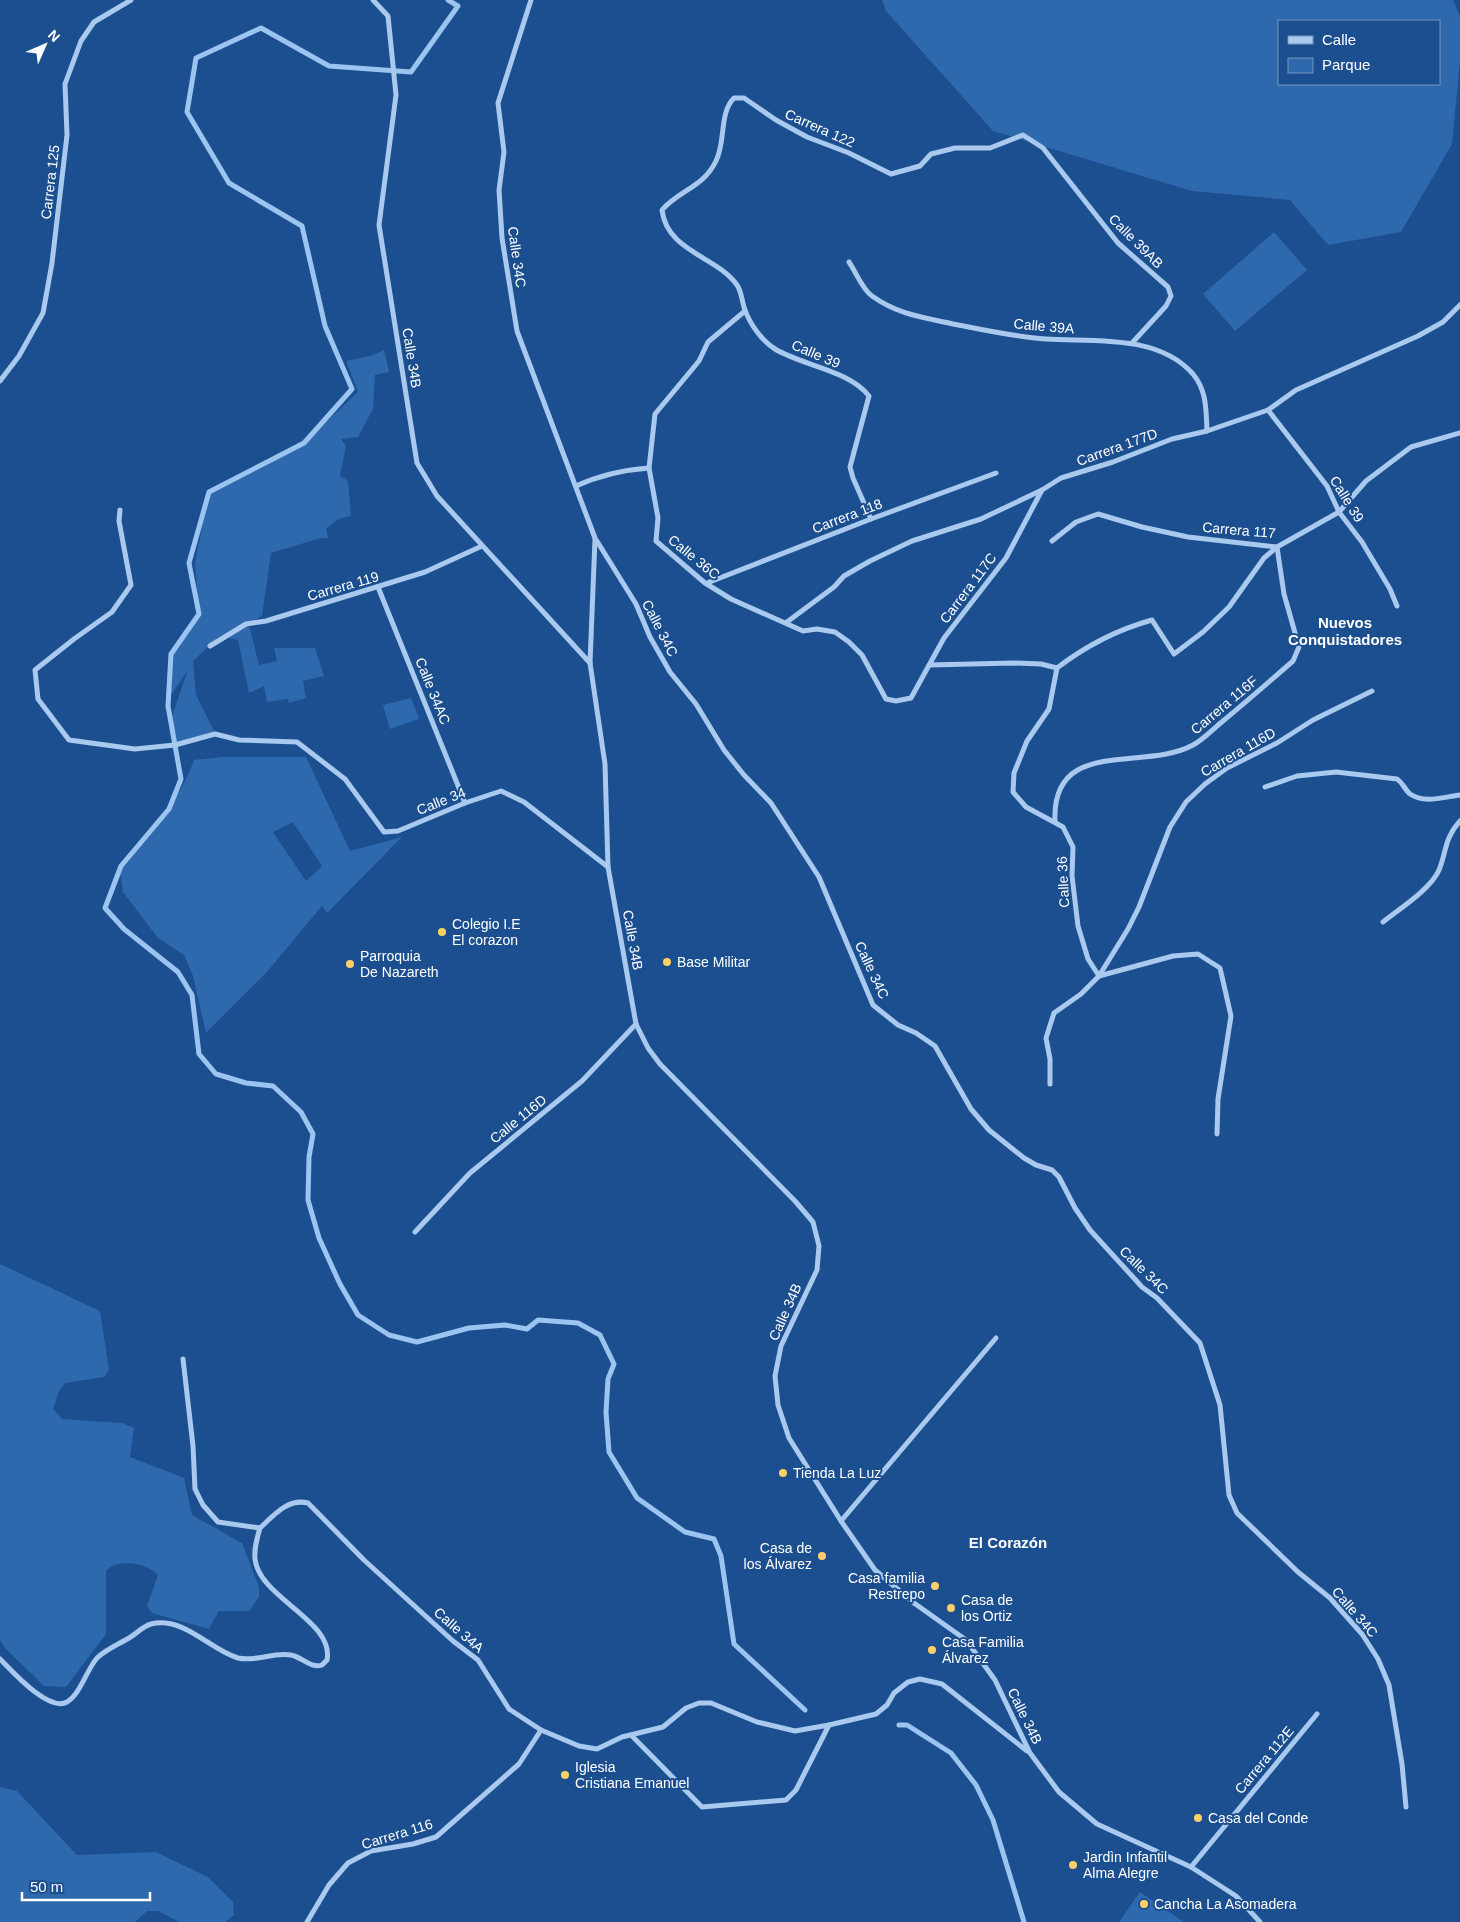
<svg xmlns="http://www.w3.org/2000/svg" width="1460" height="1922" font-family="Helvetica,sans-serif">
  <rect width="100%" height="100%" fill="#1b4f8f"/>
  <g fill="#2e69ad" fill-rule="evenodd">
    <path d="M 882,0 L 1453,0 L 1460,17 L 1460,60 L 1452,144 L 1401,232 L 1328,245 L 1290,200 L 1192,191 L 993,131 L 886,11 ZM 1279,21 L 1439,21 L 1439,84 L 1279,84 Z"/>
    <polygon points="1274,232 1307,270 1235,331 1203,294"/>
    <polygon points="384,350 389,372 375,375 373,409 358,437 341,439 346,446 340,476 348,481 351,516 338,519 326,529 328,538 321,538 271,553 262,616 210,645 193,661 196,695 215,733 175,745 171,719 188,670 168,699 171,654 199,613 195,563 209,492 304,443 358,392 346,361 370,356"/>
    <polygon points="246,624 250,629 259,665 277,661 274,648 315,648 324,676 303,681 306,698 289,703 288,699 267,702 264,686 249,693 238,640 229,638"/>
    <polygon points="411,698 419,719 390,729 383,705"/>
    <path d="M 223,757 L 306,757 L 350,851 L 402,837 L 327,913 L 322,906 L 267,972 L 206,1033 L 193,976 L 184,955 L 158,938 L 123,892 L 120,870 C 148,835 179,803 194,760 ZM 293,822 L 322,866 L 306,881 L 273,832 Z"/>
    <path d="M 0,1264 L 100,1311 L 109,1370 L 104,1377 L 65,1383 L 59,1391 L 53,1409 L 62,1419 L 122,1423 L 134,1428 L 130,1457 L 184,1478 L 192,1515 L 242,1543 L 259,1587 L 259,1597 L 249,1611 L 219,1611 L 209,1629 L 152,1613 L 147,1606 L 158,1575 C 147,1563 117,1558 106,1571 L 106,1634 L 66,1687 L 44,1686 L 5,1648 L 0,1640 Z"/>
    <polygon points="0,1787 17,1791 77,1855 156,1852 208,1877 233,1902 234,1915 225,1922 179,1922 158,1911 147,1911 135,1922 0,1922"/>
    <polygon points="1140,1892 1184,1922 1119,1922"/>
  </g>
  <g fill="none" stroke-linecap="round" stroke-linejoin="round">
    <g stroke="#9cc4f0" stroke-width="5">
      <polyline points="448,0 458,6 411,72 329,66 261,28 196,58 187,112 229,183 302,226 325,326 352,389 304,443 209,492 189,563 199,614 171,654 168,706 181,779 169,809 121,866 105,908 124,929 178,972 192,995 199,1054 216,1074 246,1083 273,1086 301,1112 313,1134 309,1157 308,1200 319,1238 340,1284 358,1315 389,1335 417,1342 469,1328 505,1325 527,1329 538,1320 578,1323 600,1335 614,1364 608,1379 606,1412 609,1452 637,1498 685,1532 714,1539 721,1556 734,1644 805,1710"/>
      <polyline points="899,1725 907,1725 951,1753 976,1785 993,1820 1024,1922"/>
    </g>
    <g stroke="#a9c9ee" stroke-width="5">
      <polyline points="373,0 388,16 396,95 379,225 417,463 437,496 590,663 605,764 608,867 636,1024 648,1048 660,1064 795,1201 813,1222 819,1246 817,1270 781,1346 775,1376 778,1405 789,1438 841,1521 875,1570 914,1603 966,1640 995,1680 1030,1753 1059,1792 1097,1824 1191,1867 1236,1896 1260,1922"/>
      <polyline points="531,0 498,103 504,152 499,190 502,238 517,331 595,538 636,604 650,637 670,672 696,704 724,750 744,775 771,803 819,877 873,1005 898,1025 916,1033 935,1046 971,1109 989,1130 1024,1158 1036,1165 1052,1170 1059,1177 1075,1208 1090,1230 1142,1287 1157,1298 1200,1343 1220,1405 1229,1495 1237,1513 1298,1572 1330,1598 1362,1634 1378,1659 1389,1685 1402,1764 1406,1807"/>
      <path d="M 849,262 C 856,272 862,289 872,296 C 899,315 922,317 953,324 C 984,330 1015,337 1046,339 C 1095,342 1158,334 1193,374 C 1207,391 1206,410 1207,431"/>
      <polyline points="745,311 708,342 699,361 655,414 649,468 658,518 656,541 705,583 731,599 803,631 817,629 835,632 849,642 862,655 886,699 896,701 911,698 944,638 1006,558 1042,490"/>
      <polyline points="0,381 19,356 43,313 52,263 67,135 65,84 81,41 94,22 131,0"/>
      <polyline points="1268,410 1327,486 1339,512 1362,542 1390,589 1397,606"/>
      <path d="M 576,486 C 600,475 622,470 649,468"/>
      <polyline points="120,510 119,521 131,585 112,612 74,639 35,670 38,699 69,740 135,749 175,745 215,734 239,740 297,742 345,779 384,832 398,831 465,803 501,791 524,802 608,867"/>
      <path d="M 871,519 L 853,478 L 850,467 L 869,396 C 849,370 803,366 775,349 C 762,341 750,324 745,310 C 742,303 742,292 737,285 C 717,256 667,252 662,210 C 679,190 703,188 716,161 C 726,141 719,113 734,98 L 744,98 L 776,120 L 807,137 L 849,153 L 891,174 L 920,166 L 931,154 L 955,148 L 990,148 L 1023,135 L 1043,148 L 1118,243 L 1168,287 L 1171,296 L 1166,306 L 1132,343"/>
      <polyline points="1052,541 1076,522 1098,514 1142,527 1188,537 1277,547"/>
      <polyline points="707,583 871,519 996,473"/>
      <polyline points="378,587 465,803"/>
      <polyline points="787,622 834,587 844,576 870,561 912,541 981,519 1042,490 1061,478 1113,462 1172,439 1207,431 1268,410 1296,390 1418,336 1443,322 1460,305"/>
      <polyline points="210,646 246,624 266,621 425,572 482,546"/>
      <polyline points="590,663 595,539"/>
      <polyline points="929,665 1013,663 1041,664 1057,668"/>
      <path d="M 1057,668 C 1087,645 1116,630 1152,620 L 1174,654 L 1203,632 L 1229,607 L 1264,558 L 1277,547 L 1339,512 L 1366,481 L 1411,447 L 1460,433"/>
      <path d="M 1265,787 L 1297,776 L 1336,772 L 1397,779 C 1403,783 1405,790 1410,794 C 1425,804 1443,797 1460,795"/>
      <path d="M 1055,822 C 1051,736 1144,772 1193,745 C 1204,739 1214,728 1223,721 C 1247,701 1270,681 1293,661 L 1299,647 L 1284,594 L 1277,547"/>
      <path d="M 1383,922 C 1399,909 1431,889 1439,870 C 1447,850 1444,839 1460,821"/>
      <polyline points="1099,976 1128,929 1139,907 1170,827 1186,802 1205,784 1227,768 1277,743 1313,720 1372,691"/>
      <polyline points="1099,976 1173,956 1198,954 1220,968 1231,1016 1218,1099 1217,1134"/>
      <polyline points="1050,1084 1050,1059 1046,1038 1054,1013 1081,994 1099,976 1088,959 1078,926 1072,876 1073,847 1063,827 1026,807 1013,792 1014,773 1027,741 1049,709 1057,668"/>
      <polyline points="415,1232 470,1173 582,1081 636,1024"/>
      <path d="M 183,1359 L 193,1446 L 195,1489 L 203,1505 L 218,1522 L 260,1528 C 274,1515 288,1498 308,1503 L 364,1560 L 453,1641 L 478,1660 L 509,1709 L 541,1730 L 579,1746 L 597,1749 L 622,1737 L 663,1727 L 686,1708 L 699,1703 L 711,1703 L 757,1722 L 795,1731 L 829,1725 L 876,1714 L 887,1705 L 894,1693 L 908,1682 L 920,1679 L 942,1684 L 1027,1751"/>
      <polyline points="841,1521 996,1338"/>
      <path d="M 0,1659 C 11,1670 49,1713 67,1702 C 81,1693 86,1671 97,1658 C 105,1650 119,1644 129,1638 C 136,1634 143,1626 151,1624 C 184,1616 210,1650 238,1658 C 256,1662 273,1652 291,1655 C 302,1657 311,1669 322,1665 L 327,1660 C 335,1621 259,1598 255,1559 C 254,1548 257,1538 260,1528"/>
      <polyline points="632,1736 702,1807 786,1800 796,1790 829,1725"/>
      <polyline points="1191,1867 1317,1714"/>
      <polyline points="307,1922 329,1885 348,1863 371,1851 413,1844 436,1837 519,1764 541,1730"/>
    </g>
  </g>
  <g fill="#ffd166" stroke="#1b4f8f" stroke-width="2">
    <circle cx="442" cy="932" r="5"/>
    <circle cx="667" cy="962" r="5"/>
    <circle cx="350" cy="964" r="5"/>
    <circle cx="783" cy="1473" r="5"/>
    <circle cx="822" cy="1556" r="5"/>
    <circle cx="935" cy="1586" r="5"/>
    <circle cx="951" cy="1608" r="5"/>
    <circle cx="932" cy="1650" r="5"/>
    <circle cx="565" cy="1775" r="5"/>
    <circle cx="1198" cy="1818" r="5"/>
    <circle cx="1073" cy="1865" r="5"/>
    <circle cx="1144" cy="1904" r="5"/>
  </g>
  <g text-anchor="middle" dominant-baseline="central" stroke-width="4" stroke-linejoin="round" paint-order="stroke">
    <g font-size="14" fill="#fff" stroke="#1b4f8f">
      <text transform="translate(820 128) rotate(24)">Carrera 122</text>
      <text transform="translate(50 182) rotate(-83)">Carrera 125</text>
      <text transform="translate(1136 241) rotate(45)">Calle 39AB</text>
      <text transform="translate(517 257) rotate(82)">Calle 34C</text>
      <text transform="translate(1044 326) rotate(5)">Calle 39A</text>
      <text transform="translate(816 354) rotate(23)">Calle 39</text>
      <text transform="translate(412 358) rotate(81)">Calle 34B</text>
      <text transform="translate(1117 447) rotate(-20)">Carrera 177D</text>
      <text transform="translate(1347 499) rotate(58)">Calle 39</text>
      <text transform="translate(847 516) rotate(-21)">Carrera 118</text>
      <text transform="translate(1239 530) rotate(5)">Carrera 117</text>
      <text transform="translate(694 557) rotate(39)">Calle 36C</text>
      <text transform="translate(343 586) rotate(-16)">Carrera 119</text>
      <text transform="translate(968 588) rotate(-53)">Carrera 117C</text>
      <text transform="translate(660 628) rotate(63)">Calle 34C</text>
      <text transform="translate(433 691) rotate(68)">Calle 34AC</text>
      <text transform="translate(1224 705) rotate(-40)">Carrera 116F</text>
      <text transform="translate(1238 752) rotate(-30)">Carrera 116D</text>
      <text transform="translate(441 801) rotate(-22)">Calle 34</text>
      <text transform="translate(1063 882) rotate(-93)">Calle 36</text>
      <text transform="translate(633 940) rotate(80)">Calle 34B</text>
      <text transform="translate(872 970) rotate(65)">Calle 34C</text>
      <text transform="translate(518 1119) rotate(-39)">Calle 116D</text>
      <text transform="translate(1144 1270) rotate(44)">Calle 34C</text>
      <text transform="translate(785 1312) rotate(-66)">Calle 34B</text>
      <text transform="translate(1355 1612) rotate(49)">Calle 34C</text>
      <text transform="translate(459 1630) rotate(41)">Calle 34A</text>
      <text transform="translate(1025 1716) rotate(64)">Calle 34B</text>
      <text transform="translate(1264 1760) rotate(-50)">Carrera 112E</text>
      <text transform="translate(397 1834) rotate(-17)">Carrera 116</text>
    </g>
    <g font-size="14" fill="#fff" stroke="#1b4f8f" text-anchor="start">
      <text x="452" y="924">Colegio I.E<tspan x="452" dy="16">El corazon</tspan></text>
      <text x="360" y="956">Parroquia<tspan x="360" dy="16">De Nazareth</tspan></text>
      <text x="677" y="962">Base Militar</text>
      <text x="793" y="1473">Tienda La Luz</text>
      <text x="812" y="1548" text-anchor="end">Casa de<tspan x="812" dy="16">los Álvarez</tspan></text>
      <text x="925" y="1578" text-anchor="end">Casa familia<tspan x="925" dy="16">Restrepo</tspan></text>
      <text x="961" y="1600">Casa de<tspan x="961" dy="16">los Ortiz</tspan></text>
      <text x="942" y="1642">Casa Familia<tspan x="942" dy="16">Álvarez</tspan></text>
      <text x="575" y="1767">Iglesia<tspan x="575" dy="16">Cristiana Emanuel</tspan></text>
      <text x="1208" y="1818">Casa del Conde</text>
      <text x="1083" y="1857">Jardìn Infantil<tspan x="1083" dy="16">Alma Alegre</tspan></text>
      <text x="1154" y="1904">Cancha La Asomadera</text>
    </g>
    <g font-size="15" font-weight="bold" fill="#fff" stroke="#1b4f8f">
      <text x="1345" y="622">Nuevos<tspan x="1345" dy="17">Conquistadores</tspan></text>
      <text x="1008" y="1542">El Corazón</text>
    </g>
  </g>
  <rect x="1278" y="20" width="162" height="65" fill="#1b4f8f" stroke="#7695bc"/>
  <rect x="1288" y="36" width="25" height="8" fill="#a9c9ee" stroke="#7695bc"/>
  <text x="1322" y="45" font-size="15" fill="#ffffff">Calle</text>
  <rect x="1288" y="58" width="25" height="15" fill="#2e69ad" stroke="#7695bc"/>
  <text x="1322" y="70" font-size="15" fill="#ffffff">Parque</text>
  <g transform="translate(45 45) rotate(45)" stroke="#1b4f8f" stroke-width="4" paint-order="stroke">
  <path d="M0-4L9 19L0 12L-9 19Z" fill="#ffffff"/>
  <text y="-8" font-size="14" font-weight="bold" text-anchor="middle" fill="#ffffff">N</text>
  </g>
  <path d="M22 1892v8h128v-8" fill="none" stroke="#ffffff" stroke-width="2.5"/>
  <text x="30" y="1892" font-size="15" fill="#ffffff" stroke="#1b4f8f" stroke-width="4" paint-order="stroke">50 m</text>
</svg>
